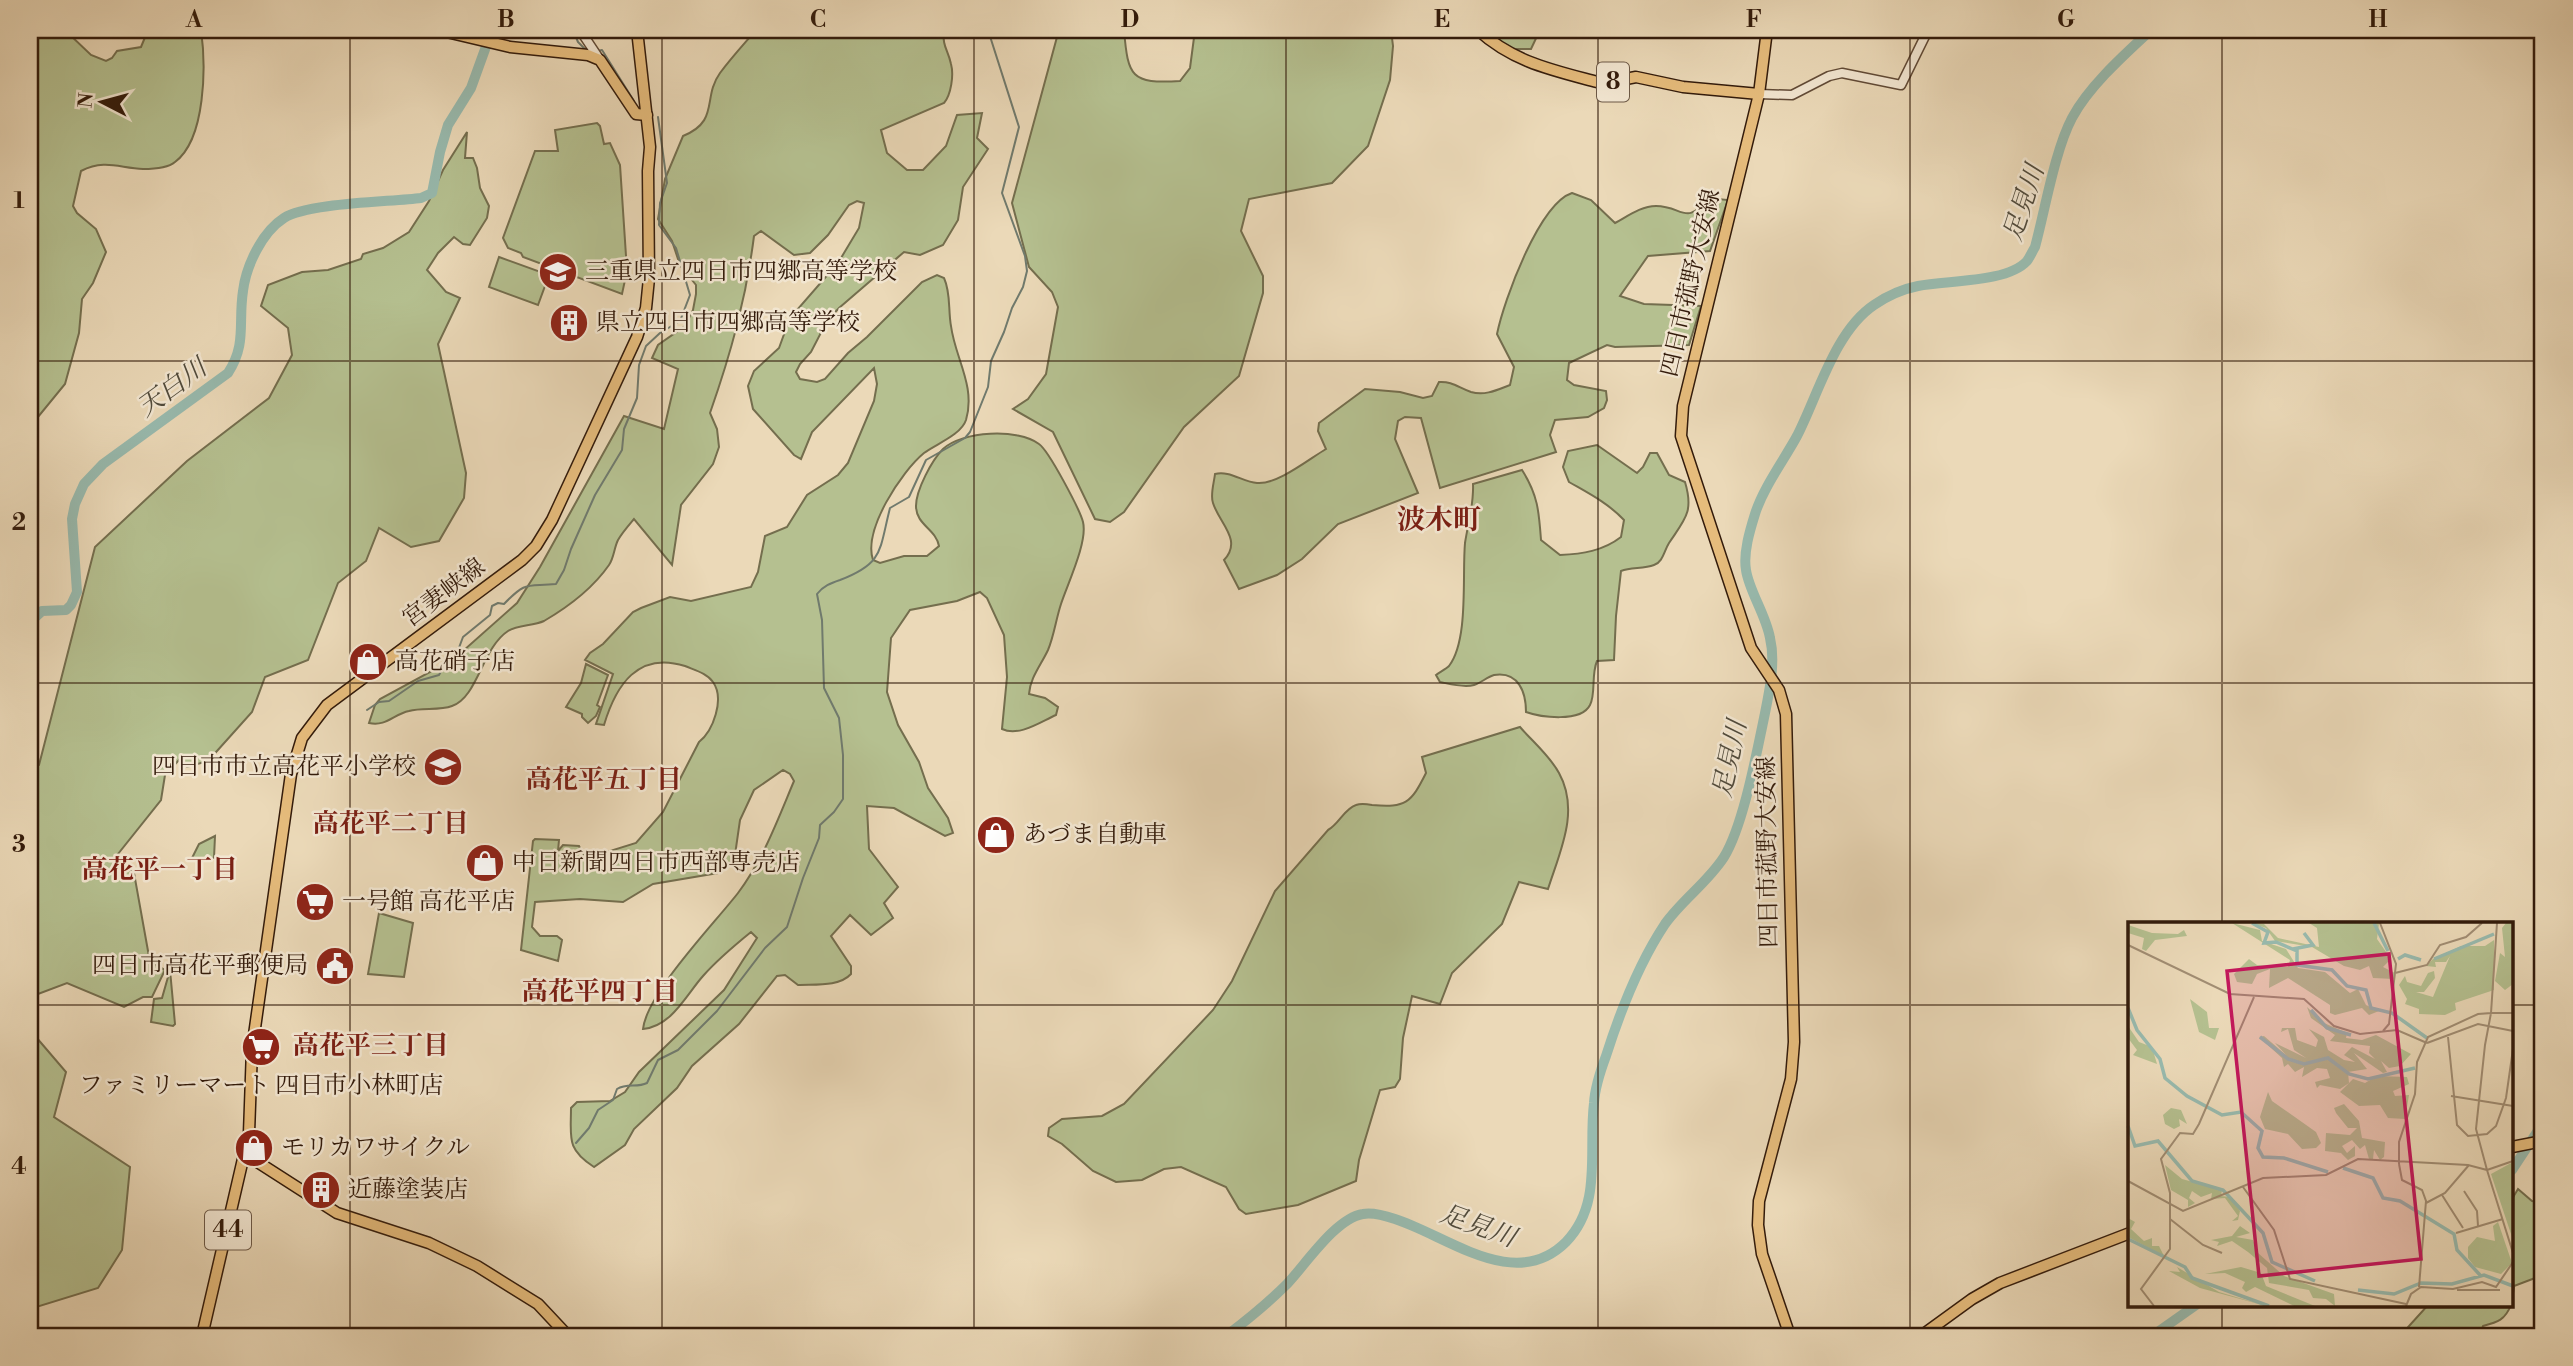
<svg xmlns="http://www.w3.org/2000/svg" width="2573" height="1366" font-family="'Libre Bodoni','Noto Serif JP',serif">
  <rect width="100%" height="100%" fill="#ebd9b8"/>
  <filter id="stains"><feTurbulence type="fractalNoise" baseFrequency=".00286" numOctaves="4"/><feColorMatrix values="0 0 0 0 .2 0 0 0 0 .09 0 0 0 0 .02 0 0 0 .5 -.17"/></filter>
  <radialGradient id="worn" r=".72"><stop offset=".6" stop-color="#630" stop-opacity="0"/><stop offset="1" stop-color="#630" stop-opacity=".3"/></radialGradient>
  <g fill="#b5c090" stroke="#746e4e" stroke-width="2">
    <path d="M 30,30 L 68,30 L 69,34 L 91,55 L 106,61 L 112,58 L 117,51 L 141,47 L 148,30 L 201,30 C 206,65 206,139 175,162 C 168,168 152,169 143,169 C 119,168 105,159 81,171 L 73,206 L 77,213 L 96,229 L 106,252 L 93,283 L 82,299 L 79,333 L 65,384 L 38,417 L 30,423 Z"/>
    <path d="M 756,30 L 944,30 C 942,47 948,49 951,64 C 954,75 951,95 944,103 L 881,130 L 887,153 L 907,170 L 923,170 L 946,146 L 957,115 L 982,113 L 977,138 L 988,149 L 963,187 L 958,220 L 943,245 L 920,255 L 904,252 L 839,308 L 827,321 L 811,352 L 800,364 L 796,372 L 800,379 L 817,382 L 825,379 L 848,353 L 867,337 L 922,282 L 937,275 L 944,278 C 951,293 948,310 951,326 C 955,358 976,386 966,420 C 961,435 936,444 924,453 C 901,472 863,530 873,560 L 880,563 L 904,556 L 927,556 L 939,546 C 936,529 916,525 916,506 C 916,490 932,460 943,449 C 962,431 1018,428 1039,444 C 1049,451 1080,510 1083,522 C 1088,542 1067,585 1061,604 C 1056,619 1054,636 1048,650 C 1041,665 1030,678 1029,694 L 1045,698 L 1058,707 L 1056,715 C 1040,722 1019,737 1002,729 L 1007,677 L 1004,635 L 987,598 L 980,592 L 957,601 L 910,610 L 891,638 L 887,692 L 898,725 L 919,762 L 928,788 L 948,818 L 953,833 L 945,836 L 894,808 L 867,806 L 869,849 L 898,887 L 884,903 L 893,918 L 871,935 L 850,915 L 831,936 L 851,966 L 851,974 C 839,987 815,984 798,985 L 785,975 L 777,976 L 739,1024 L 692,1066 L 677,1088 L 634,1129 L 625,1145 L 594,1167 C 566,1149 571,1138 571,1108 L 577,1102 L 610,1101 L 625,1092 L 639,1072 L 724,990 L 757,938 L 751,932 C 735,945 717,960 703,976 C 686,995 672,1026 643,1029 C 647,993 714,924 738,893 C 763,860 778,819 794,781 L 790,774 L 783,770 L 754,790 L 740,820 L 735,855 L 731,862 L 718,873 L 653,884 L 623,902 L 580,899 L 535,902 L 532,927 L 540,936 L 557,936 L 562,940 L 558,961 L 521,950 L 533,841 L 535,839 L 559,840 L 558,851 L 563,845 L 579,846 L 583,854 L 591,857 L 636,843 L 663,812 L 699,742 C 713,731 725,699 713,682 C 707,673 694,670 685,666 C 638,651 616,685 604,725 L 596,724 L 613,674 L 585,660 L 590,653 L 603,644 L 633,612 L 641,608 L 670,597 L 691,601 L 751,587 L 758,572 L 765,536 L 787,527 L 807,495 L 838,475 L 848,463 L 874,401 L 877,384 L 874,368 L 812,432 L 801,459 L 794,455 L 753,409 L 748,386 L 754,371 L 779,348 L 790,318 L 838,263 L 859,228 L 864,203 L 857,201 L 849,205 L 828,235 L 810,253 L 794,255 L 761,231 L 754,236 C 746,299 731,353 710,413 L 717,429 L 719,447 L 713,464 L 681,505 L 672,565 L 634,519 C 629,525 622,533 618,540 C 614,548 614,558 609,565 C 593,588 568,607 544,621 C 533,626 518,625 508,631 C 482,648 478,697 452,706 C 439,711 422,707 409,711 C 394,714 386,727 369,723 L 375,705 L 380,699 L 454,659 L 517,603 L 540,567 L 624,416 L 664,429 L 678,369 L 652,358 L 658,345 L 685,326 L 693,310 L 696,294 L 696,285 L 680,265 L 672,241 L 658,219 L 665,179 L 683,136 C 720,121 702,98 720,73 C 731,58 744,44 756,30 Z"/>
    <path d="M 1050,30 L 1124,30 C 1128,77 1131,84 1180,81 L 1190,68 L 1195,30 L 1391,30 L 1393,46 L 1390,80 L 1368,146 L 1332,183 L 1249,199 L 1241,231 L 1263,276 L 1263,293 L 1239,376 L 1184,427 L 1124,512 L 1110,522 L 1095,519 L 1053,432 L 1013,409 L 1028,399 L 1046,374 L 1058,307 L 1052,292 L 1029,267 L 1012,203 L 1057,37 Z"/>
    <polygon points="1502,30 1533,30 1539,32 1531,49 1517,49 1515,52 1497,41"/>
    <polygon points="597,123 600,126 604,144 610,143 620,165 627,271 622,294 523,257 521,253 508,248 503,238 535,151 558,151 555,130"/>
    <polygon points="467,132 465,158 473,158 477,168 480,188 489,206 487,218 470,245 463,244 454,237 438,253 427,270 446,292 460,298 438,344 466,473 464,498 439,541 411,547 379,528 366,561 338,583 308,660 265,677 252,712 208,761 187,767 179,760 165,775 161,800 114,859 134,873 150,962 165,970 152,997 143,997 124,1007 67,983 30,997 30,767 39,765 95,547 187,461 269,398 292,355 288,328 261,306 268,285 302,272 328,270 361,259 363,254 383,248 409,232 429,201 443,170"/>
    <path d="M 1572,193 L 1591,200 L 1615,223 C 1628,216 1641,206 1656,206 C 1683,206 1685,227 1709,198 L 1728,200 L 1710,251 L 1648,256 L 1620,296 L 1644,304 L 1701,306 L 1689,345 L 1615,347 L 1607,345 L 1569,363 L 1567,380 L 1574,385 L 1606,391 L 1607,400 L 1604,408 L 1588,417 L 1555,420 L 1550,435 L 1556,452 L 1440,488 L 1421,418 L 1405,417 L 1398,421 L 1395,439 L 1418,493 L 1338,524 L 1302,559 L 1277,575 L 1239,589 L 1224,560 C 1243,540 1219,523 1213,503 C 1210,495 1214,483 1215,474 C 1229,470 1243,482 1257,483 C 1277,485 1309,459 1326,449 L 1318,431 L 1319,423 L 1365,389 L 1400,392 L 1423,398 L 1432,396 L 1439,382 C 1452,381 1459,388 1471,392 C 1485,396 1497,390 1510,385 L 1514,367 L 1497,334 C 1504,300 1539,204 1572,193 Z"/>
    <polygon points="499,257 549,275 538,305 489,287"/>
    <path d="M 1597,445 L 1637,473 L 1643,467 L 1650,453 L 1657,453 L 1669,475 L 1685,482 C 1694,512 1685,519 1669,543 C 1664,551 1663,562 1654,565 C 1643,569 1631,567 1621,571 L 1616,616 L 1614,660 L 1597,661 C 1591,675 1596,694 1590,705 C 1581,723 1540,717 1526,712 C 1526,693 1519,671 1494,675 C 1487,677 1481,683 1474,685 C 1463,688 1450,684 1440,682 L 1436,675 C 1440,672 1446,669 1449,666 C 1469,640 1462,575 1465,543 C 1468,523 1474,505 1473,484 L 1522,470 C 1538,495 1539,512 1541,540 L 1560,555 C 1582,554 1603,551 1621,537 L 1624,520 C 1608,503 1588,493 1569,482 L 1563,467 L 1568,451 Z"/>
    <polygon points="586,664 608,675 597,705 600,707 596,716 588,723 582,717 582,714 566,707 581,683"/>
    <path d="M 1520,727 C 1532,741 1550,756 1559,773 C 1580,811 1560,851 1548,889 L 1519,882 L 1502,924 L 1452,973 L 1440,1004 L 1412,996 L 1403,1038 L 1400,1079 L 1395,1087 L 1380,1090 L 1359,1160 L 1356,1181 L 1298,1205 L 1246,1214 L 1239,1209 L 1226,1187 L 1181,1167 L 1164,1169 L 1142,1180 L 1116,1182 L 1093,1171 L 1062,1144 L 1048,1136 L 1049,1128 L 1062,1119 L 1102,1116 L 1124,1104 L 1213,1010 L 1232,981 L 1275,891 L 1328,830 C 1339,824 1344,809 1356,805 C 1361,803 1367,804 1372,805 C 1406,808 1411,803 1426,773 L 1422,757 Z"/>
    <polygon points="215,836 214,858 192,858 199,844"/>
    <polygon points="379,913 413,923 404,977 368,974"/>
    <polygon points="170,970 175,1024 173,1026 151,1022 154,999 162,998"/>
    <polygon points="30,1030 66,1072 54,1117 130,1167 122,1250 98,1288 30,1309"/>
    <polygon points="2518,1189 2532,1201 2543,1202 2543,1275 2514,1286 2512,1300 2512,1199"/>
    <path d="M 2428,1305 L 2511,1305 C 2505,1320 2498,1322 2483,1326 L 2479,1336 L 2400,1336 Z"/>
  </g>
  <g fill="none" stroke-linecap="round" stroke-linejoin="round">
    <g stroke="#707a6d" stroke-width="2">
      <polyline points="573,30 578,42 586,50"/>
      <polyline points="598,51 602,50 634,101"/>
      <path d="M 367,710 L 379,702 L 389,701 L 418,681 L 439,675 L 445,664 L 457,653 L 463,637 L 490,615 L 492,606 L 498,603 L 504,604 C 527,580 527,587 556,584 L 564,570 L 571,549 L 595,495 L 622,450 L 624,429 L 637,398 L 639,365 L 646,346 L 660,333 L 680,321 L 690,295 L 676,248 L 659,225 L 660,203 L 667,183 L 658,117"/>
      <path d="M 576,1143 L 589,1128 L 598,1110 L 613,1100 L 617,1089 C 627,1083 637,1088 647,1083 L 658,1060 L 678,1050 L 717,1011 L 765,948 L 787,927 L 803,878 L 819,838 L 820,825 L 834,812 L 843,799 L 843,755 L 839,718 L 824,688 L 822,620 L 817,594 C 823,586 831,583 840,580 C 884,563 879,551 890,508 L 909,497 L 926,460 L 965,438 L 970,432 L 988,387 L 991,361 L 1004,332 L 1012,308 L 1023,287 L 1027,271 L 1025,256 L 1002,193 L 1019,127 L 988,30"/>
    </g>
    <g stroke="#98baae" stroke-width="10">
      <path d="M 30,622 L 42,611 L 66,610 L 71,605 L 77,592 L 72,519 L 75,504 L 84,484 L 103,464 L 228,373 C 247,344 238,323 243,291 C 246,266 262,232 284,218 C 307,203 389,202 421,198 L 432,193 L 440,152 L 448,125 L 471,88 L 492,30"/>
      <polyline points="2512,1170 2543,1123"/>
      <path d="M 1226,1336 C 1247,1320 1268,1303 1287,1284 C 1306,1264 1336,1218 1363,1214 C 1373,1212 1386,1216 1395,1219 C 1448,1236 1515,1293 1566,1242 C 1603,1204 1588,1151 1594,1103 C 1595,1087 1600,1072 1606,1056 C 1620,1012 1639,963 1665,924 C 1682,900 1708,882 1724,857 C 1743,826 1756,756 1764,718 C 1769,693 1776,663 1770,638 C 1766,615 1749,591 1746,570 C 1743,553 1750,530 1755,514 C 1763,488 1784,460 1797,436 C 1818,395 1835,331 1874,305 C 1887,296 1903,289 1918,286 C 1947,280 2007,283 2027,261 C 2030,257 2032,252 2035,247 C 2045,210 2055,150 2072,118 C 2089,86 2125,54 2151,30"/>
      <polyline points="2152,1336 2196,1305"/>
    </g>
    <g stroke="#614a36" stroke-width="11">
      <g id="minor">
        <polyline points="580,30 600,60"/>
        <polyline points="1759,94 1792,95 1829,76 1842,73 1901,85 1928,30"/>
      </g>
    </g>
    <g stroke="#331b0b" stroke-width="13">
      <g id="major">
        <polyline points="438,30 510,47 588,55 600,60 636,114 647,115"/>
        <path d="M 1478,30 C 1513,62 1552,70 1597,82 L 1605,83 L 1636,77 L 1683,87 L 1759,94"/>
        <polyline points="1767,30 1759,94 1683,406 1681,436 1751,648 1779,690 1786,714 1794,1042 1791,1079 1759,1201 1758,1225 1762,1254 1790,1336"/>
        <polyline points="2512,1147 2543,1141"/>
        <polyline points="244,1156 256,1161 337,1213 429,1243 477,1266 538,1304 568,1336"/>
        <polyline points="202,1336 249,1133 252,1049 291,774 302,738 327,705 522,560 536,546 552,520 637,337 646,308 649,278 648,171 650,147 637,30"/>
        <polyline points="1921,1336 1972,1299 2000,1283 2130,1233"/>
      </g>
    </g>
    <use href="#minor" stroke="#f2e6d1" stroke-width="8"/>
    <use href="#major" stroke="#e6bc7c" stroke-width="10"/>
  </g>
  <path fill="none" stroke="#331b0b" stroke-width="2" stroke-opacity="0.55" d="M 350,30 L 350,1336M 662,30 L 662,1336M 974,30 L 974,1336M 1286,30 L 1286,1336M 1598,30 L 1598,1336M 1910,30 L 1910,1336M 2222,30 L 2222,923M 30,361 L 2543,361M 30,683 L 2543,683M 30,1005 L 2130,1005M 2512,1005 L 2543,1005M 2222,1305 L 2222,1336"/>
  <defs>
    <g id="school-disc" transform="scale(2.0125)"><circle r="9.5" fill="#8f2418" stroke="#f2e6d1"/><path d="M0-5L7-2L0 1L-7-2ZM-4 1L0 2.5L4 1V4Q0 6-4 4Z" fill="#fff"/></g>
    <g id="building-disc" transform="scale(2.0125)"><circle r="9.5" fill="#8f2418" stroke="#f2e6d1"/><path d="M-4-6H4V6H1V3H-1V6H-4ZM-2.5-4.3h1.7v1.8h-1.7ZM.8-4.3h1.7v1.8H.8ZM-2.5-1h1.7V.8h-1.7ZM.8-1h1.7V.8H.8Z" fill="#fff"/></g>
    <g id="shop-disc" transform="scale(2.0125)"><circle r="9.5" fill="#8f2418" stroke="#f2e6d1"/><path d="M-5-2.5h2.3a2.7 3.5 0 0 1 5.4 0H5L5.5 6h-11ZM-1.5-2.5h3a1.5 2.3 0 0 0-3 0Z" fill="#fff"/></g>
    <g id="supermarket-disc" transform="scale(2.0125)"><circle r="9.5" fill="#8f2418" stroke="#f2e6d1"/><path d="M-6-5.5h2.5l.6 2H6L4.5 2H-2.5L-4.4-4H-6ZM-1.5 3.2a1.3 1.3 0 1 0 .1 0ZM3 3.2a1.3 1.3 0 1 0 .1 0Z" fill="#fff"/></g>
    <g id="civic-disc" transform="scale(2.0125)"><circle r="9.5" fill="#8f2418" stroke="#f2e6d1"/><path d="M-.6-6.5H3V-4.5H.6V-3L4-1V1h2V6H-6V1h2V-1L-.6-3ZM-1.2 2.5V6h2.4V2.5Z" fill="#fff"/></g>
  </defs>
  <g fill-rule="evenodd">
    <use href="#school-disc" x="558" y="272"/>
    <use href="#building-disc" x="569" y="323"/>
    <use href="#shop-disc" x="368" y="662"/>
    <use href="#school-disc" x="443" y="767"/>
    <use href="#shop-disc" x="996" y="835"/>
    <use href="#shop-disc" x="485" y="863"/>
    <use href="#supermarket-disc" x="315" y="902"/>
    <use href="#civic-disc" x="335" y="966"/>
    <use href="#supermarket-disc" x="261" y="1047"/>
    <use href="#shop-disc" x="254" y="1148"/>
    <use href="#building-disc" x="321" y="1190"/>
  </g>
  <g text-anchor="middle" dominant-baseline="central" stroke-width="5" stroke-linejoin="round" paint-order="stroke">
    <g fill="#f2e6d1" stroke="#6c5846" stroke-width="2">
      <rect x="1597" y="62.5" width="32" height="39" rx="5"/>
      <rect x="205" y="1210.5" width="46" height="39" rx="5"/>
    </g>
    <g font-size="23" font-weight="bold" fill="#331b0b">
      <text x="1613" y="82">8</text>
      <text x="228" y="1230">44</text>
    </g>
    <g font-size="24" fill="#331b0b" stroke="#f2e6d1" text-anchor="start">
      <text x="585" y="272">三重県立四日市四郷高等学校</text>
      <text x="596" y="323">県立四日市四郷高等学校</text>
      <text x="395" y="662">高花硝子店</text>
      <text x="416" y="767" text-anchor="end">四日市市立高花平小学校</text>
      <text x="1023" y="835">あづま自動車</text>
      <text x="512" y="863">中日新聞四日市西部専売店</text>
      <text x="342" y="902">一号館 高花平店</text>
      <text x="308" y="966" text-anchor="end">四日市高花平郵便局</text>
      <text x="261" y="1086" text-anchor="middle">ファミリーマート 四日市小林町店</text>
      <text x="281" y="1148">モリカワサイクル</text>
      <text x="348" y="1190">近藤塗装店</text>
    </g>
    <g font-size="24" fill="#331b0b" stroke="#f2e6d1">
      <text transform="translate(1691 283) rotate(-77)">四日市菰野大安線</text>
      <text transform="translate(444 593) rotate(-37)">宮妻峡線</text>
      <text transform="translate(1768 852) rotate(-91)">四日市菰野大安線</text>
    </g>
    <g font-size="26" font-style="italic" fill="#514b3c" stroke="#f2e6d1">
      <text transform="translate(2024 203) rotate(-72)">足見川</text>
      <text transform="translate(172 388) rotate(-36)">天白川</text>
      <text transform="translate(1730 759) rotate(-78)">足見川</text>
      <text transform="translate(1478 1226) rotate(20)">足見川</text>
    </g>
    <g font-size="26" font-weight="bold" fill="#7a1f14" stroke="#f2e6d1">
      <text x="604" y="780">高花平五丁目</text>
      <text x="391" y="824">高花平二丁目</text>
      <text x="160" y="870">高花平一丁目</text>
      <text x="600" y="992">高花平四丁目</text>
      <text x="371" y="1046">高花平三丁目</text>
    </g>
    <g font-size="28" font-weight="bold" fill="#7a1f14" stroke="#f2e6d1">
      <text x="1439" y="520">波木町</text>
    </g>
  </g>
  <g transform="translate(2128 922)">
    <rect width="385" height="385" fill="#ebd9b8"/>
    <path d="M 104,1 L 132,8 L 134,19 L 158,27 L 170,46 L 197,50 L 222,71 L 230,67 L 238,83 L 251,89 L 241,93 L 234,86 L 207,93 L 202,91 L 202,83 L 160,56 L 141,66 L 142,47 L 129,52 L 124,62 L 109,60 L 106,52 L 121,37 L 129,43 L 160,45 L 162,38 ZM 124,1 L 136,2 L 150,16 L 191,25 L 189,6 L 181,1 L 251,1 L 249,17 L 263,37 L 255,45 L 267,51 L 266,57 L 245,56 L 241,44 L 232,48 L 216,44 L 184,25 L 147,19 L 138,6 ZM 378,1 L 385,1 L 385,62 L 377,68 L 367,59 L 372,31 L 377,35 L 374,6 ZM 0,3 L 24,11 L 50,12 L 56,8 L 59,14 L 27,18 L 18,29 L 14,27 L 16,16 L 0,11 ZM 366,18 L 366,68 L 327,81 L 328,88 L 317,93 L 291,92 L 291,87 L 277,82 L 279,77 L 271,63 L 277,54 L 279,60 L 293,64 L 300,51 L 306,49 L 307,56 L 296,70 L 288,70 L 305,75 L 322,34 L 318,40 L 307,40 L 308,45 L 298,44 L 305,37 L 333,24 L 357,24 ZM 62,77 L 79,90 L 81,106 L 91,106 L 87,118 L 71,110 ZM 179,85 L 196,101 L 219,111 L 218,116 L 234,118 L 248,113 L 283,132 L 272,144 L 261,146 L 253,139 L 259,150 L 255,151 L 226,131 L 239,147 L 220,150 L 221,161 L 212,167 L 192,163 L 189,166 L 187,160 L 202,156 L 199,147 L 189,146 L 174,155 L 176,145 L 167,150 L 160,142 L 156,145 L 154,136 L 131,115 L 136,114 L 158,133 L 147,121 L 178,136 L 166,128 L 160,107 L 153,110 L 154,106 L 167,106 L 169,118 L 188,125 L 190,118 L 181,107 L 196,115 L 200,128 L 216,138 L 227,140 L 216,133 L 224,125 L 247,137 L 241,131 L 242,124 L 202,119 L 207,113 L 183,96 ZM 0,104 L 11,120 L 24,125 L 29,142 L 5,133 L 9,128 L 0,116 ZM 249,154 L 279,155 L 281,162 L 265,169 L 267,174 L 281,173 L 277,197 L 260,196 L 252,183 L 231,184 L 212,170 L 225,157 L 237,161 ZM 140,170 L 144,179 L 188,210 L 193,221 L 188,226 L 174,227 L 160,212 L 137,207 L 132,195 ZM 216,182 L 231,199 L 234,216 L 257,220 L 256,235 L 252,238 L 246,228 L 245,237 L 241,237 L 237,223 L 232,227 L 224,218 L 214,224 L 219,231 L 227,224 L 227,234 L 220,238 L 213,231 L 197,229 L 198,211 L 222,213 L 229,206 L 220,206 L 208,191 L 206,186 ZM 43,186 L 53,188 L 59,202 L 51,197 L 52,204 L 46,207 L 37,202 L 35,193 ZM 385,240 L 385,318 L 363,252 ZM 37,243 L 54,257 L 94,268 L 93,274 L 102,275 L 112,289 L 110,298 L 104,299 L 110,294 L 97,276 L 83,277 L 84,271 L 73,275 L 64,269 L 61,276 L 67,281 L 60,285 L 60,278 L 43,268 ZM 0,296 L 7,300 L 3,307 L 16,319 L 24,316 L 24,324 L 31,324 L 36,334 L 0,315 ZM 370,300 L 384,341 L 373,352 L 347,345 L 340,336 L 340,325 L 349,315 L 367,319 L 365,304 ZM 112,304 L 122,311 L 108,315 L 125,318 L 130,331 L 156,354 L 206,372 L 207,384 L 198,377 L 185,376 L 181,368 L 141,361 L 139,346 L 120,330 L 104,319 L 89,324 L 91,320 L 83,318 L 104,314 ZM 49,345 L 91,370 L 138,384 L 72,366 L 41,349 L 52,350 ZM 113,345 L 133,351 L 138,364 L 187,384 L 166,384 L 127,365 L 118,370 L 114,366 L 117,360 L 97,351 L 77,352 Z" fill="#b5c090"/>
    <path fill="none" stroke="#98baae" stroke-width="3.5" d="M 124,1 L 140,10 L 136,21 L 148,20 L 169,29 L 169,43 L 204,48 L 219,64 L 238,68 L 243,86 L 264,91 L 299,116M 246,1 L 260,29M 165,27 L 185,23 L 176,11M 270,37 L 277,33 L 293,38M 306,37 L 366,12M 0,86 L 9,108 L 32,137 L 37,156 L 59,174 L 94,193 L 113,190 L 134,209 L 130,226 L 135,235 L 156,236 L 200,250M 183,88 L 199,106 L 223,113M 132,115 L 160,137 L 176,142 L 200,136 L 221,152 L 240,157 L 287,146M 0,204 L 7,224 L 30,219 L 64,259 L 95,268 L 135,311 L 144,340 L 187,359M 215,246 L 245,256 L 255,276 L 272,279 L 326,312 L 329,328 L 352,353M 0,317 L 57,345 L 64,356 L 141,384M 230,368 L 266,372 L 293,361 L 324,362 L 356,353 L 385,364"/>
    <path fill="none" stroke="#a18d73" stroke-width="2" d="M 252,1 L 268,42 L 261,102 L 255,109M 0,23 L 102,72 L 176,77 L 206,104 L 232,112 L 269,108 L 299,121M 267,51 L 299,43 L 312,23 L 338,15 L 354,1M 320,115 L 329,203 L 340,214 L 359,212 L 368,204 L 378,176 L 385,127M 299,121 L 350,102 L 385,109M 323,174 L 385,184M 271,242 L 274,258 L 294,268 L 298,279 L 291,365M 271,242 L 271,220 L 287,172 L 289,140 L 300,115 L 350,92 L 363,91 L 369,1M 359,248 L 348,207 L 357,123 L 363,91 L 385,91M 359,248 L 385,331M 359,248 L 385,239M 0,259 L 55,289 L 135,256 L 198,253 L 230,237 L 340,243 L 359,248M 115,265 L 146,308 L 162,357 L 278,382M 336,269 L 349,289 L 350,304M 314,273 L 335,306M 298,281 L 317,271 L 341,243M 42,297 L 75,323 L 94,331M 328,311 L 375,297M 329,368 L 372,368M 26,384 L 13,367 L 42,327 L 42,271 L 33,237 L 52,211 L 65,212 L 71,202 L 126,75M 278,384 L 283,372 L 293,365 L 325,367 L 354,360 L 368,365 L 385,340"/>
    <path fill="#c2185b" fill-opacity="0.15" stroke="#c2185b" stroke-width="3.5" d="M 261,32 L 293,337 L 131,354 L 99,49 Z"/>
    <rect width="385" height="385" fill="none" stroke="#331b0b" stroke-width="3.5"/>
  </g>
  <rect width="2573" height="1366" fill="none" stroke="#ebd9b8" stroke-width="77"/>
  <g transform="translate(102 102) rotate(276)" stroke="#f2e6d1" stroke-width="5" paint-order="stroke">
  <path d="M0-5L12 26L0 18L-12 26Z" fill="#331b0b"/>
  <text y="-10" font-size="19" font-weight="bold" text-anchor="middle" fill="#331b0b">N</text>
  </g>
  <rect x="38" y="38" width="2496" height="1290" fill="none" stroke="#331b0b" stroke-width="2.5"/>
  <g font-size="23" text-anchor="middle" font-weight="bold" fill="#331b0b">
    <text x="194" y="27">A</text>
    <text x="506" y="27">B</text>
    <text x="818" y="27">C</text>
    <text x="1130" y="27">D</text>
    <text x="1442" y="27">E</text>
    <text x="1754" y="27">F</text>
    <text x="2066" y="27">G</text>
    <text x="2378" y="27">H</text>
    <text x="19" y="208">1</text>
    <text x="19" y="530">2</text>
    <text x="19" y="852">3</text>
    <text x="19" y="1174">4</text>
  </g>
  <rect width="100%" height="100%" filter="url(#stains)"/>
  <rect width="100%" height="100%" fill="url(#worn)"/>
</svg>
